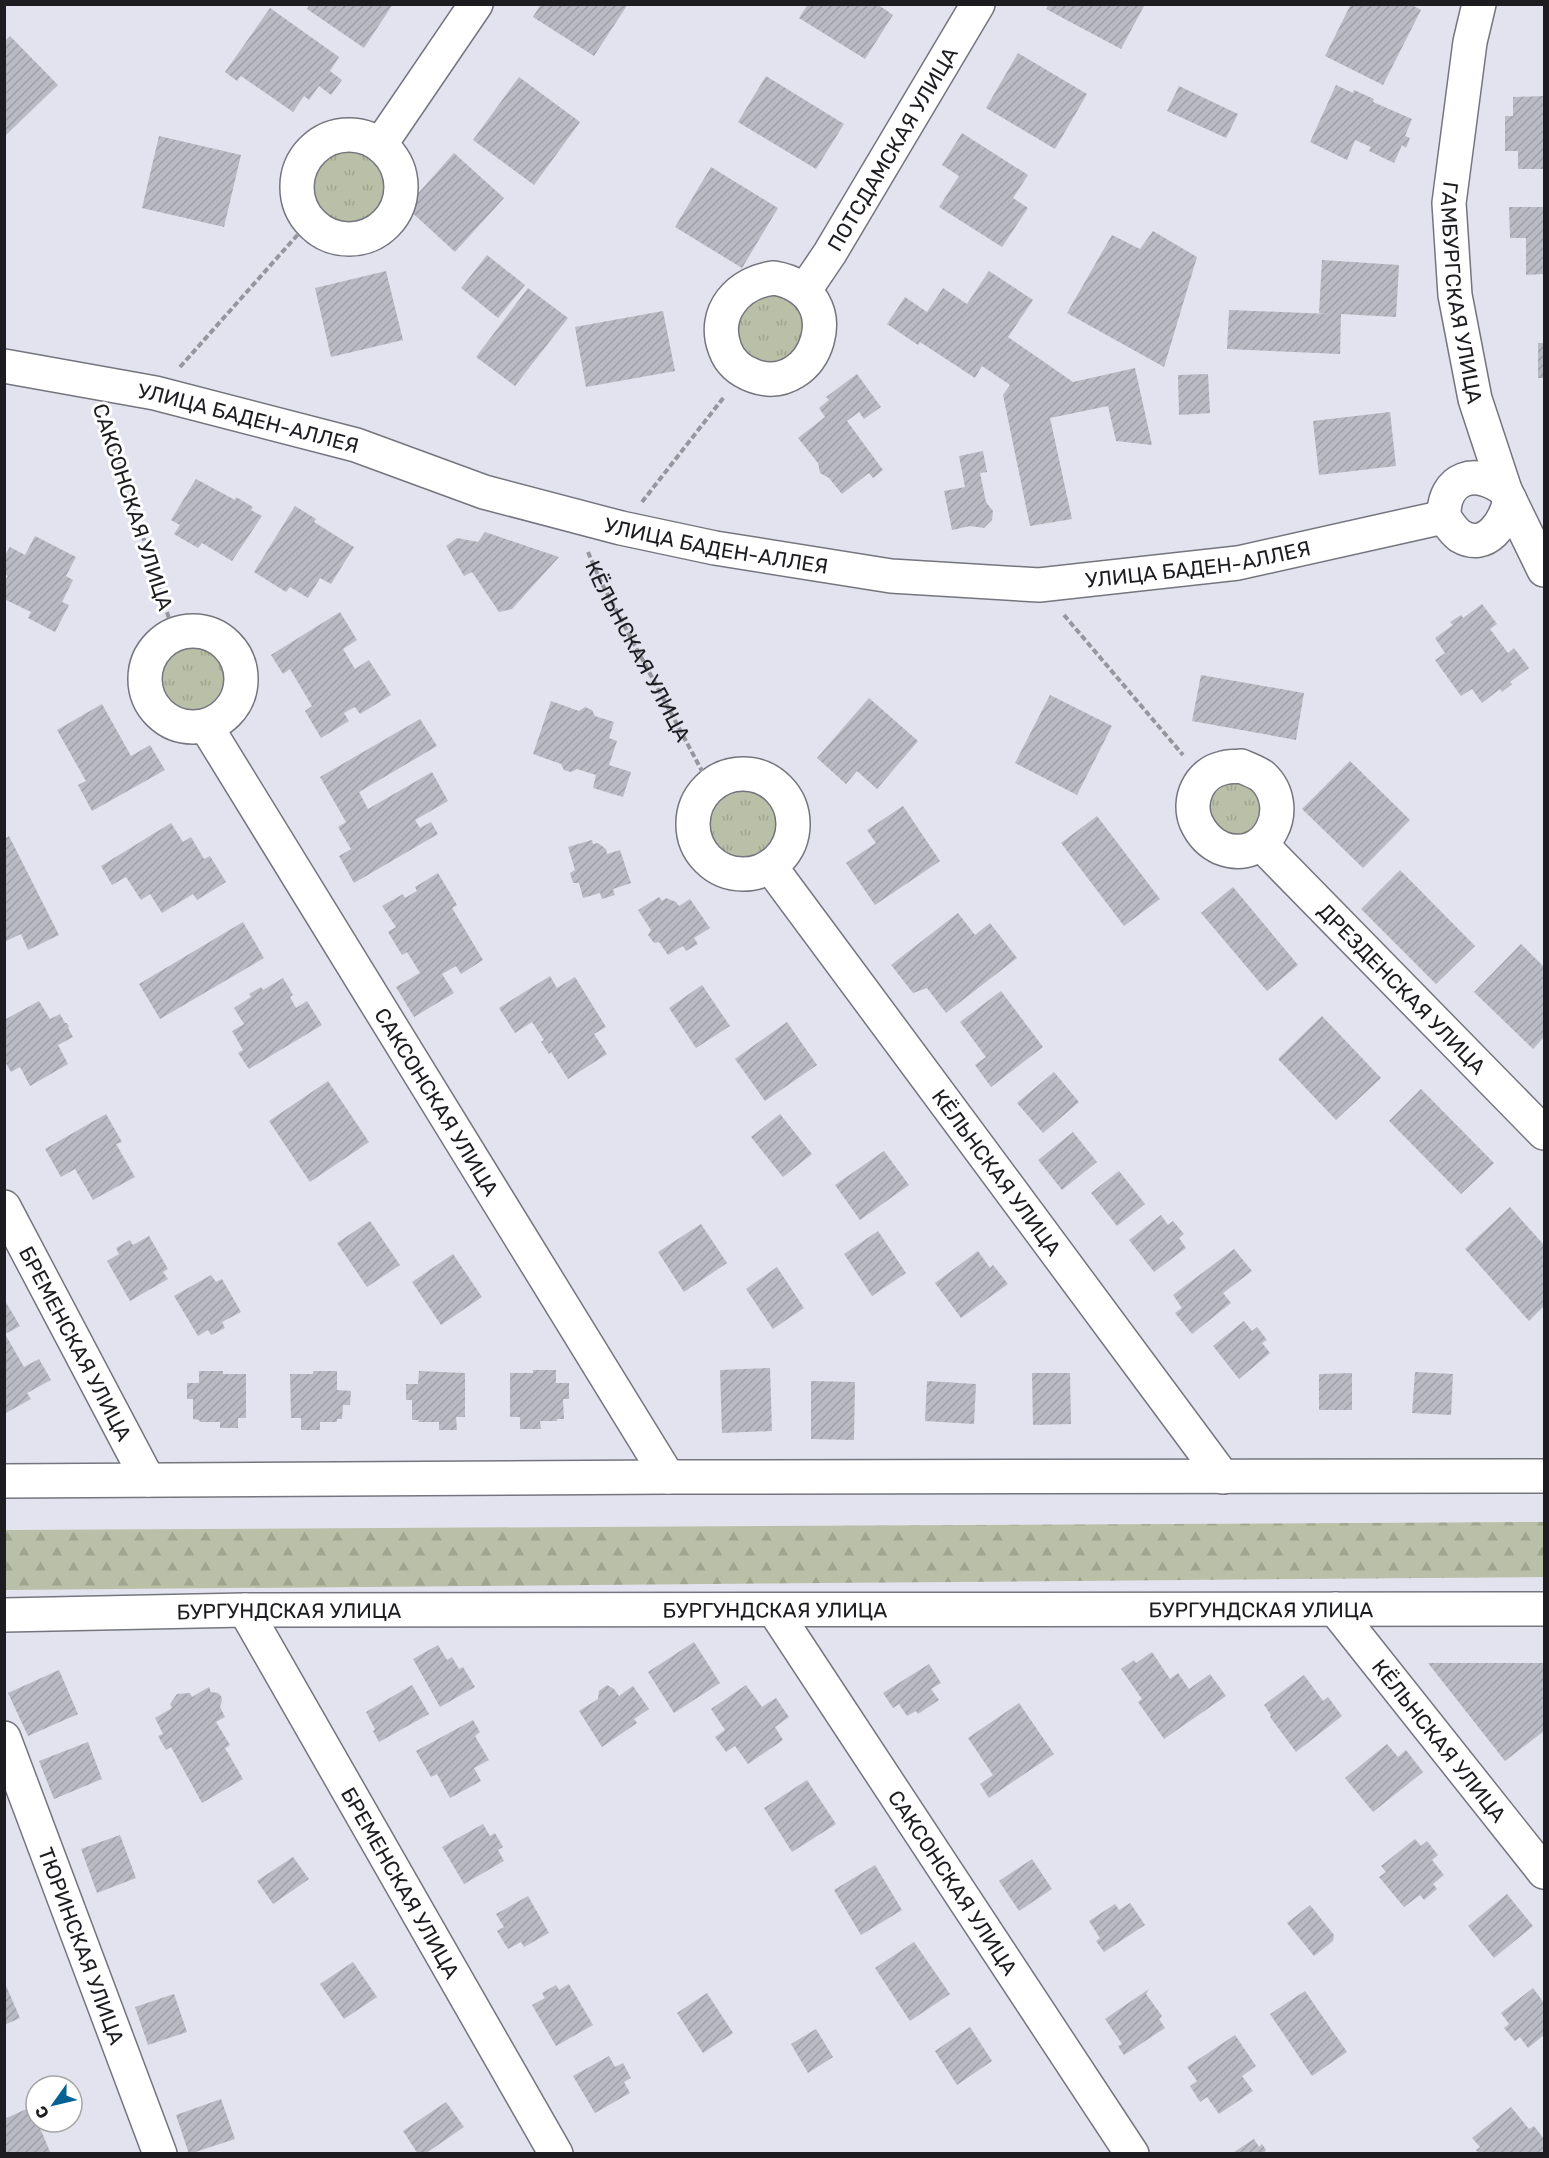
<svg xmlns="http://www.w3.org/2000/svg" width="1549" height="2158" font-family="Rubik,sans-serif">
  <defs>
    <pattern id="grass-tufts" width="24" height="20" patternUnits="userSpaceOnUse" patternTransform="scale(1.5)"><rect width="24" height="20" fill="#bac0a7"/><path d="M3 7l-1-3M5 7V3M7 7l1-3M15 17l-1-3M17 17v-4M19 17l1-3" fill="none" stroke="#9fa58f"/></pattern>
    <pattern id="forest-firs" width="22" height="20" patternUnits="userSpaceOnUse" patternTransform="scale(1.5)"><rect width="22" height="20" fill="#bac0a7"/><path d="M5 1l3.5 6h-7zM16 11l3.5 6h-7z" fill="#9fa58f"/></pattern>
    <pattern id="building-hatch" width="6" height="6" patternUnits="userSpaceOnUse" patternTransform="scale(1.5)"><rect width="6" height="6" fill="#babac5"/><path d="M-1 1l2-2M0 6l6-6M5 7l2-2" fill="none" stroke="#9f9fa9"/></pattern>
  </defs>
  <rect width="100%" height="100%" fill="#e3e3ef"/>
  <g fill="url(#grass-tufts)">
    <circle cx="349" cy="188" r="36"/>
    <polygon points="777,294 798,305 808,327 793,359 760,364 742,350 737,340 738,318 753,299"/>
    <circle cx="192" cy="677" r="36"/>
    <circle cx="1236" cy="809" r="26"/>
    <circle cx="742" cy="823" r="36"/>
  </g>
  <polygon fill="url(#forest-firs)" points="1544,1522 1544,1577 4,1590 5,1530"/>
  <g fill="url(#building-hatch)">
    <polygon points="310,4 393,4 364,48 307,9"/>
    <polygon points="541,4 628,4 594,56 533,17"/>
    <polygon points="808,4 877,4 893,15 865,59 799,18"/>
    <polygon points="1049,4 1145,4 1121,49 1046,9"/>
    <polygon points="1351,4 1410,4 1421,10 1383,85 1325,56"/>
    <polygon points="270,8 339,57 330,71 342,80 331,95 319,86 309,100 304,96 293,112 241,76 237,81 225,72"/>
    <polygon points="10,36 58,85 6,135 4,133 4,42"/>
    <polygon points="1018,53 1087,94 1055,149 986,108"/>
    <polygon points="766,76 844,124 816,169 738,122"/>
    <polygon points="519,77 580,122 534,185 473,140"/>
    <polygon points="1336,85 1353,93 1354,90 1374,99 1373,102 1412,119 1405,136 1410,138 1406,148 1402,145 1394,163 1369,151 1371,147 1355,140 1347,160 1310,142"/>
    <polygon points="1179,86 1238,114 1226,138 1167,111"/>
    <polygon points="1544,96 1544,169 1518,169 1518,151 1505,151 1505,116 1513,116 1513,97"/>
    <polygon points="962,133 1028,175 1013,198 1028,208 1002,247 939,207 959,176 942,165"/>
    <polygon points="159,136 241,155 224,227 142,208"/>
    <polygon points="454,153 504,198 455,252 406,207"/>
    <polygon points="711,167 778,208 742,268 675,227"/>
    <polygon points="1509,207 1544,207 1544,274 1526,275 1526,238 1510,238"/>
    <polygon points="1153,231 1197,257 1164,367 1067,313 1112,235 1140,249"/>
    <polygon points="487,255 525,285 498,318 461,288"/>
    <polygon points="1322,260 1399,265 1396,317 1341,314 1340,354 1227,349 1229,310 1330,314 1319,313"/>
    <polygon points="386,271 403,340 331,357 315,288"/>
    <polygon points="989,271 1033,300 1008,337 1073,382 1135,368 1152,445 1116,441 1108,406 1050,418 1072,519 1030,526 1003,395 1010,385 982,366 975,378 920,342 918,345 887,324 905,297 927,312 943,288 967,304"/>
    <polygon points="528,288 568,318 515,386 476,357"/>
    <polygon points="663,311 675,371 586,387 575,327"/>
    <rect x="1538" y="343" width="6" height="35"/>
    <polygon points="857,374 881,407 864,419 859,412 847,421 883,470 873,478 869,473 842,494 829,478 820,473 818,463 798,438 825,417 819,408 829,400 826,397"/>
    <polygon points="1208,374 1210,413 1179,415 1178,375"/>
    <polygon points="1390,412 1396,466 1319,475 1313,421"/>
    <polygon points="983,451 987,472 980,473 986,502 993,511 992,520 984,528 970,526 952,530 944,491 965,487 959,456"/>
    <polygon points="196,479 235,500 236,497 253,507 251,510 262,516 232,561 202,543 198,548 174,534 180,525 171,520"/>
    <polygon points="295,506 316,519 314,522 354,547 331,584 320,578 308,598 290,587 286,592 254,572"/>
    <polygon points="485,532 559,557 512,609 499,612 472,572 464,576 446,546 457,538 478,542"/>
    <polygon points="35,536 76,557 66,576 73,580 62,602 69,605 55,632 28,618 31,612 4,599 4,582 8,576 4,574 4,557 10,547 25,555"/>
    <polygon points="1482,604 1497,624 1490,629 1508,653 1514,648 1529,668 1510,682 1512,684 1502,692 1500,689 1482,703 1472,689 1461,696 1435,660 1445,653 1435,638 1453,625 1450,622 1461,615 1463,618"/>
    <polygon points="340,612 357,640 343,649 355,669 369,660 391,695 360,714 355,707 344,713 349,721 321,738 305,711 312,706 290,669 283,674 271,655"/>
    <polygon points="1201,675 1304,693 1296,740 1192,721"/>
    <polygon points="1050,695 1112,726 1077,795 1015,763"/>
    <polygon points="869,698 918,741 877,789 857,771 846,784 817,758"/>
    <polygon points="551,701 579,711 585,707 592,710 595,716 614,722 609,738 617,741 609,765 631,772 623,797 593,788 596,775 577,769 571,772 564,770 561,764 533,754"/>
    <polygon points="102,704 131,756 150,745 165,770 92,811 78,785 86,781 57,730"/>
    <polygon points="420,719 437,746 359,792 368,809 432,772 448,801 415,820 420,828 431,822 438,834 354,883 339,856 351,849 338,827 346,822 320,777"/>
    <polygon points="1350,761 1410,820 1363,868 1302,809"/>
    <polygon points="903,806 940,861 875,905 846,863 876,843 867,830"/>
    <polygon points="1097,816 1160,899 1124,926 1061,843"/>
    <polygon points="171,823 183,842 191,837 204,859 210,856 226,882 197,900 193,894 162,913 150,894 141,900 126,877 112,885 101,866"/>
    <polygon points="9,836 59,935 28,950 21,934 4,942 4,839"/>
    <polygon points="592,840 593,844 598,843 606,849 607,854 620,850 631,883 613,889 615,895 602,899 600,893 583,898 579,883 573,883 570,873 575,870 568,847"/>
    <polygon points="1400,870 1475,946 1436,984 1361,909"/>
    <polygon points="438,873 457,905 452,908 483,960 461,974 456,966 442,974 454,993 414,1017 396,987 420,973 407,952 402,955 388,932 396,927 382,906 403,894 405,898 417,891 415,887"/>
    <polygon points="1233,887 1298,965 1267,991 1201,913"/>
    <polygon points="659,897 662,901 666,898 676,902 679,906 690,899 710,928 694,938 698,944 686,951 683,946 668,955 659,942 654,943 648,935 651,930 638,910"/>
    <polygon points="958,913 975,935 990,923 1017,958 946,1013 927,988 913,993 891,965"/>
    <polygon points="243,922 264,958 160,1019 139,984"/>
    <polygon points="1521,944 1544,967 1544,1037 1533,1049 1474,992"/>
    <polygon points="550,976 557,988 575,977 606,1027 594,1034 607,1054 568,1079 551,1052 549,1054 541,1042 544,1040 532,1022 515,1033 499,1008"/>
    <polygon points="283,978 293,995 290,997 296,1008 307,1001 322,1025 249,1069 238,1053 243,1050 232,1031 244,1024 234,1008 251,997 249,994 261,987 263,990"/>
    <polygon points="702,985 730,1026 696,1048 669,1008"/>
    <polygon points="1001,991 1043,1047 991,1087 975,1065 986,1057 960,1022"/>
    <polygon points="39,1001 50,1019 60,1014 65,1023 67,1023 69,1027 68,1028 73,1037 58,1045 68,1064 30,1086 20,1067 11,1072 4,1060 4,1016 6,1019"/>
    <polygon points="1322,1016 1381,1078 1336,1120 1278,1059"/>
    <polygon points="787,1022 817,1065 765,1101 735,1059"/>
    <polygon points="1054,1072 1079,1102 1043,1133 1017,1103"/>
    <polygon points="328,1081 369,1142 310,1182 269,1121"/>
    <polygon points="1421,1089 1494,1163 1461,1194 1389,1121"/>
    <polygon points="106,1114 122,1142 116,1144 135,1177 93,1200 75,1169 61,1177 45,1149"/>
    <polygon points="780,1114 812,1154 783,1177 751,1137"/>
    <polygon points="1073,1132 1097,1162 1062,1190 1038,1160"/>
    <polygon points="884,1151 909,1185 860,1220 835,1185"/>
    <polygon points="1119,1171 1145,1204 1117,1226 1091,1193"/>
    <polygon points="1510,1207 1544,1245 1544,1306 1529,1321 1465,1249"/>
    <polygon points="1161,1215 1168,1225 1173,1221 1184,1234 1179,1238 1186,1248 1154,1272 1129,1240"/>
    <polygon points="370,1221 400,1265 367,1287 337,1243"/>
    <polygon points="701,1224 727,1263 684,1292 658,1252"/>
    <polygon points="878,1231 906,1273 872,1296 844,1254"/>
    <polygon points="149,1236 168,1269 163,1272 168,1279 130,1301 107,1261 119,1254 116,1248 130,1240 133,1245"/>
    <polygon points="1234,1249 1252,1271 1223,1293 1231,1303 1192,1334 1175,1313 1182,1308 1173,1295"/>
    <polygon points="978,1251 990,1268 993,1265 1008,1284 961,1318 935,1283"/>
    <polygon points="453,1254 482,1297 441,1325 412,1282"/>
    <polygon points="777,1267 804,1308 773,1329 746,1289"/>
    <polygon points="211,1275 216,1282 222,1279 241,1312 222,1322 225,1328 211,1335 208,1330 198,1336 174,1296"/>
    <polygon points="4,1299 20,1326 5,1334 24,1367 39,1359 51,1380 27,1393 31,1399 4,1414"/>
    <polygon points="1244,1321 1252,1331 1257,1327 1267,1340 1262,1343 1270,1353 1239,1379 1213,1346"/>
    <polygon points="770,1368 772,1431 722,1433 720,1370"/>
    <polygon points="533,1370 556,1370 556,1383 569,1383 569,1399 563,1399 564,1419 557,1419 557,1421 540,1421 541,1429 520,1429 520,1417 510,1417 510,1373 533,1373"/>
    <polygon points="199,1371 223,1371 223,1374 246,1374 246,1418 238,1418 238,1428 220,1428 220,1422 200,1422 199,1420 193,1419 193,1399 187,1399 187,1383 199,1383"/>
    <polygon points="313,1371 337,1371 337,1390 351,1391 350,1405 343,1405 342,1419 337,1419 337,1422 320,1422 320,1430 301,1430 301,1418 291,1418 290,1374 313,1374"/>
    <polygon points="419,1371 465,1373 465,1417 456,1417 457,1430 439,1430 439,1422 418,1422 419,1420 412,1420 412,1400 406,1400 406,1384 418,1384"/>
    <polygon points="1415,1372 1453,1374 1451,1415 1412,1413"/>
    <polygon points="1032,1373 1070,1373 1071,1424 1033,1425"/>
    <polygon points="1352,1373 1352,1410 1319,1410 1319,1374"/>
    <polygon points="811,1381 855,1382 854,1440 811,1439"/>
    <polygon points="927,1381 976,1384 974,1424 925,1421"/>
    <polygon points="694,1642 720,1683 674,1713 648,1672"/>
    <polygon points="438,1645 447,1660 452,1657 459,1669 463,1667 475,1687 440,1707 413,1659"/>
    <polygon points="1152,1652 1170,1679 1178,1673 1189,1689 1210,1674 1226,1696 1164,1739 1138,1702 1142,1699 1121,1669 1134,1660 1136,1663"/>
    <polygon points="1428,1663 1544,1663 1544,1731 1505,1761"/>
    <polygon points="929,1664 941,1683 931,1689 939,1700 918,1714 916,1711 907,1716 899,1704 893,1708 883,1693"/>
    <polygon points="59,1670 78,1714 28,1736 8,1693"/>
    <polygon points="1304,1675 1323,1701 1328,1697 1342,1716 1296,1752 1270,1717 1271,1715 1264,1705"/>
    <polygon points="412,1685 429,1714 379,1742 373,1731 375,1729 366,1712"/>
    <polygon points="607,1685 614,1689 619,1696 633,1686 649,1709 634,1719 637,1723 602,1747 579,1711 598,1699 599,1691"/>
    <polygon points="746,1685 762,1707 776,1698 789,1717 775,1727 783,1740 748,1764 735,1746 726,1752 715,1737 725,1730 711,1709"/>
    <polygon points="209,1687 211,1692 218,1693 221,1696 222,1700 220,1707 225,1717 216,1722 230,1745 225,1748 243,1779 202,1803 171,1747 166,1750 158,1736 163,1734 155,1718 172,1708 170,1704 177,1694 190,1693 192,1697"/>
    <polygon points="1019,1703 1054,1754 989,1798 980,1784 993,1775 968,1738"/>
    <polygon points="473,1720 480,1732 475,1736 489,1760 474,1768 481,1781 450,1798 437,1774 431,1777 416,1751"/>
    <polygon points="88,1742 102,1779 54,1799 39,1761"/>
    <polygon points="1387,1744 1398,1757 1406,1750 1423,1772 1373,1812 1345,1778"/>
    <polygon points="807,1780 836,1824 792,1852 764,1808"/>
    <polygon points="483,1824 490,1836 495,1833 503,1847 498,1850 504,1861 464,1884 442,1847"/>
    <polygon points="120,1835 136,1878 97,1893 81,1849"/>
    <polygon points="1415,1839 1421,1846 1427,1841 1438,1855 1432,1860 1444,1875 1433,1884 1437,1889 1424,1900 1420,1895 1404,1907 1379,1877 1386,1872 1381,1866"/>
    <polygon points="293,1857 309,1879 273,1904 257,1881"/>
    <polygon points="1032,1859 1052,1889 1019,1911 999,1881"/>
    <polygon points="875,1865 902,1910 861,1935 834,1890"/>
    <polygon points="1507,1894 1533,1926 1494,1958 1468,1926"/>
    <polygon points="528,1896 549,1933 524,1947 521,1942 508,1949 497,1931 504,1927 496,1914"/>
    <polygon points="1130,1903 1145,1925 1104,1952 1096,1941 1100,1938 1089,1921 1115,1904 1119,1910"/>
    <polygon points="1310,1905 1334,1935 1333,1941 1314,1956 1287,1923"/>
    <polygon points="914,1942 950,1994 910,2021 875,1968"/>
    <polygon points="353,1962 377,1997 344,2019 320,1984"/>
    <polygon points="4,1981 20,2018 4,2025"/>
    <polygon points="569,1984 593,2025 556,2046 532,2005 545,1998 542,1993 556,1985 559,1990"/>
    <polygon points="1533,1988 1544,2003 1544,2035 1528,2048 1520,2037 1515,2041 1504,2028 1509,2024 1501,2013"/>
    <polygon points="1149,1989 1146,1994 1162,2016 1159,2019 1165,2028 1124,2055 1118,2046 1122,2044 1105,2019"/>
    <polygon points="1305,1991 1347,2052 1312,2076 1270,2014"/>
    <polygon points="707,1993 733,2033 703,2053 677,2013"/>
    <polygon points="174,1994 187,2032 148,2045 135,2007"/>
    <polygon points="970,2027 992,2061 957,2085 935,2051"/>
    <polygon points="816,2029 833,2057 808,2073 791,2044"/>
    <polygon points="1235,2035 1256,2066 1242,2076 1253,2091 1219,2114 1207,2097 1200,2102 1190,2086 1197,2081 1187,2067"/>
    <polygon points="609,2056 615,2067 623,2063 631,2078 624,2082 630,2093 595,2113 573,2076"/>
    <polygon points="221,2099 235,2139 189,2154 176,2115"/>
    <polygon points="446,2102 464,2127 425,2154 418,2154 403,2131"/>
    <polygon points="31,2107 51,2154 4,2154 4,2119"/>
    <polygon points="1511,2107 1529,2129 1534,2126 1544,2139 1544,2154 1479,2154 1476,2150 1480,2147 1472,2138"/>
    <polygon points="1254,2139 1259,2147 1262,2144 1266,2150 1263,2154 1231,2154"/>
  </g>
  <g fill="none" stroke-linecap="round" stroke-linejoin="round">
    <g stroke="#75757f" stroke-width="36">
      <g id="street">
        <path id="s2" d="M 1479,4 L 1470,42 L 1449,203 L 1455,295 L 1475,399 L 1505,490 L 1544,570"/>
        <circle cx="349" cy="187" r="52"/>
        <polyline points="380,145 476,4"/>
        <path d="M 774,278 C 854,292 816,398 754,376 C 740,371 730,363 725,349 C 711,312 739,282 774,278 Z"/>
        <path id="s3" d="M 805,290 L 830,253 L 978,4"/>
        <path id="s4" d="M 4,366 L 155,393 L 356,445 L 484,492 L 621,528 L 715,548 L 891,576 L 1039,585 L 1238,563 L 1444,517"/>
        <path d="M 1505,490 C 1476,467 1443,477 1444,517 C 1449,524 1453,531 1460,536 C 1487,552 1505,522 1510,500"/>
        <circle cx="193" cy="679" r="48"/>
        <path id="s5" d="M 206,726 L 668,1477"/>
        <path d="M 1241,766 C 1248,769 1256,772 1262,776 C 1296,807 1267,866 1221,848 C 1210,843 1201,833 1196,822 C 1187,800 1199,773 1223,768 C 1229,766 1235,767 1241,766 Z"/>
        <circle cx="743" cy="824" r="50"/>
        <path id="s6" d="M 1261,844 L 1544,1133"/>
        <path id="s7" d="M 770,866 L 1223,1477"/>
        <path id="s8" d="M 4,1207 L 148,1480"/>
        <polyline points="4,1481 668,1477 1544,1476"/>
        <path id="s9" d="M 1335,1609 L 1544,1872"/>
        <path id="s10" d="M 245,1610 L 556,2154"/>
        <path id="s11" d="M 774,1610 L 1132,2154"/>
        <path id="s12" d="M 4,1615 L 245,1610 L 1544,1609"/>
        <path id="s13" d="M 4,1738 L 160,2154"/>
      </g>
    </g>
    <g stroke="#96969f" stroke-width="4" stroke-dasharray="6 3" stroke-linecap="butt">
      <polyline points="180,367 309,222"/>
      <polyline points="104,415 174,634"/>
      <polyline points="642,502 724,397"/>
      <path id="s1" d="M 588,552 L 601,582 L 710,786"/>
      <polyline points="1064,615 1183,755"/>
    </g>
    <use href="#street" stroke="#fff" stroke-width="33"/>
  </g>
  <g text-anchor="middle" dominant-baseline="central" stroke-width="6" stroke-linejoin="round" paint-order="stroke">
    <g font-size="21" fill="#1d1d21" stroke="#fff">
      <text stroke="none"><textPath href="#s3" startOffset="166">ПОТСДАМСКАЯ УЛИЦА</textPath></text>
      <text stroke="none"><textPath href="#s2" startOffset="292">ГАМБУРГСКАЯ УЛИЦА</textPath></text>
      <text stroke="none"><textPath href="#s4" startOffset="250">УЛИЦА БАДЕН-АЛЛЕЯ</textPath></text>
      <text transform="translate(133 507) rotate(72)">САКСОНСКАЯ УЛИЦА</text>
      <text stroke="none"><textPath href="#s4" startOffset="736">УЛИЦА БАДЕН-АЛЛЕЯ</textPath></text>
      <text stroke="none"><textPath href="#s4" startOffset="1222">УЛИЦА БАДЕН-АЛЛЕЯ</textPath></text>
      <text stroke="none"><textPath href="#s1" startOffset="111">КЁЛЬНСКАЯ УЛИЦА</textPath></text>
      <text stroke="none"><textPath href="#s6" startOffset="202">ДРЕЗДЕНСКАЯ УЛИЦА</textPath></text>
      <text stroke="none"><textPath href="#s5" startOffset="441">САКСОНСКАЯ УЛИЦА</textPath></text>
      <text stroke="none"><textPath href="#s7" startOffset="381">КЁЛЬНСКАЯ УЛИЦА</textPath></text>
      <text stroke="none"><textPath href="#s8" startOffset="154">БРЕМЕНСКАЯ УЛИЦА</textPath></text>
      <text stroke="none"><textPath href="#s12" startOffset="1257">БУРГУНДСКАЯ УЛИЦА</textPath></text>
      <text stroke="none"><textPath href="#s12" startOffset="771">БУРГУНДСКАЯ УЛИЦА</textPath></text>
      <text stroke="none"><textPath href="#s12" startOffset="285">БУРГУНДСКАЯ УЛИЦА</textPath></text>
      <text stroke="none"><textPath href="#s9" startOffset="168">КЁЛЬНСКАЯ УЛИЦА</textPath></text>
      <text stroke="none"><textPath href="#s10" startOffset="314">БРЕМЕНСКАЯ УЛИЦА</textPath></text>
      <text stroke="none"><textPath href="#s11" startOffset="326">САКСОНСКАЯ УЛИЦА</textPath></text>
      <text stroke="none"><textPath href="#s13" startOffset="222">ТЮРИНСКАЯ УЛИЦА</textPath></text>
    </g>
  </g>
  <rect width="1549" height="2158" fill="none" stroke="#1d1d21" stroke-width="12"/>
  <g transform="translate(54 2104) rotate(236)"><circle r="28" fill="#ffffff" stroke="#a5a5a6" stroke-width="1.5"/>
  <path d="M0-4.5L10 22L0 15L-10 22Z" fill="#056393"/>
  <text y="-9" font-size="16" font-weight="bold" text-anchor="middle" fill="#1d1d21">С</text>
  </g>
</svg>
